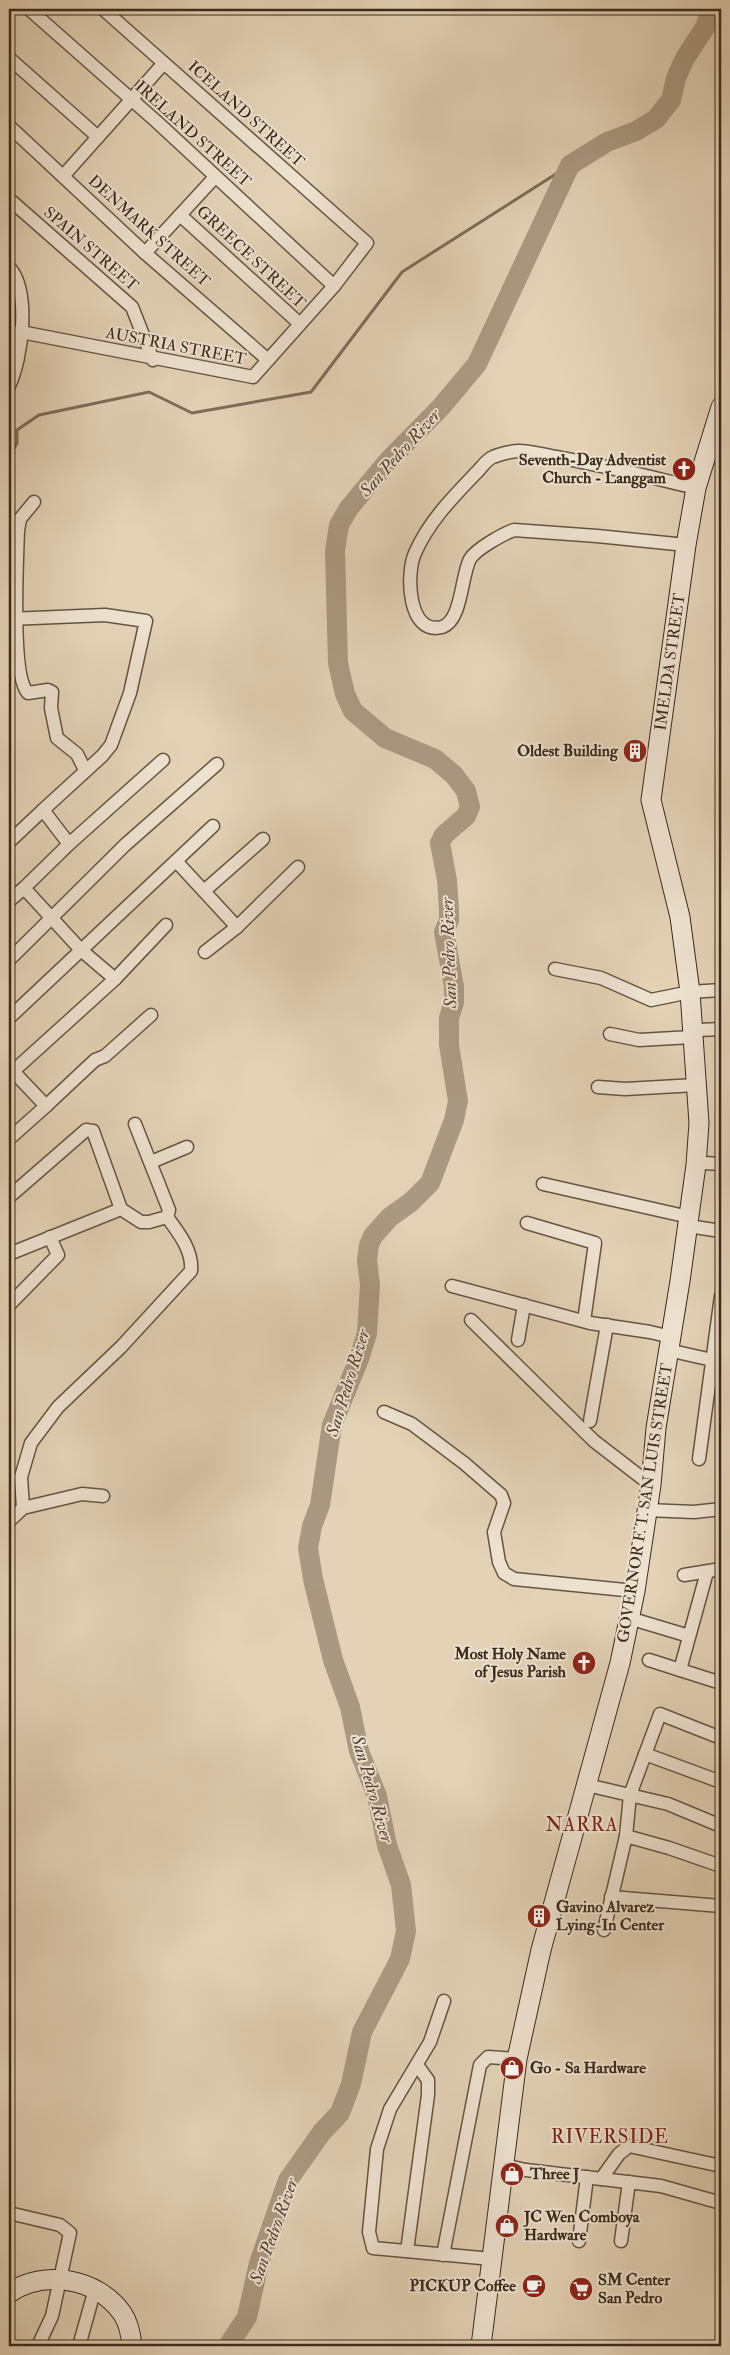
<svg xmlns="http://www.w3.org/2000/svg" width="730" height="2355" font-family="'IM FELL Double Pica',serif">
  <rect width="100%" height="100%" fill="#e3d2b6"/>
  <filter id="stains"><feTurbulence type="fractalNoise" baseFrequency=".004" numOctaves="4"/><feColorMatrix values="0 0 0 0 .2 0 0 0 0 .09 0 0 0 0 .02 0 0 0 .5 -.17"/></filter>
  <radialGradient id="worn" r=".72"><stop offset=".6" stop-color="#630" stop-opacity="0"/><stop offset="1" stop-color="#630" stop-opacity=".3"/></radialGradient>
  <g fill="none" stroke-linecap="round" stroke-linejoin="round">
    <polyline stroke="#7d6d59" stroke-width="3" points="9,457 17,443 17,430 39,415 149,392 192,413 311,392 402,272 570,165"/>
    <polyline stroke="#aa9982" stroke-width="20" points="228,2346 247,2317 259,2263 288,2180 322,2132 340,2113 351,2084 362,2032 400,1959 406,1931 401,1885 387,1845 377,1796 359,1751 350,1707 333,1660 313,1579 308,1548 312,1526 320,1505 332,1425 359,1359 367,1333 370,1285 367,1260 369,1245 373,1236 390,1217 411,1202 430,1183 454,1120 458,1101 449,1045 449,1018 454,1002 454,987 444,932 449,920 449,910 447,880 440,843 444,835 466,816 470,807 466,791 454,775 435,759 385,738 353,711 345,694 338,663 335,551 339,525 349,508 387,462 441,407 477,364 570,165 607,142 636,131 656,119 671,100 676,78 685,58 706,26 710,9"/>
    <g stroke="#645542" stroke-width="15">
      <g id="street">
        <polyline points="29,9 157,122 334,286"/>
        <polyline points="9,58 98,137"/>
        <polyline points="9,126 145,253 268,360"/>
        <polyline points="64,175 164,63"/>
        <polyline points="9,199 132,307 153,360"/>
        <polyline points="180,215 300,324"/>
        <polyline points="145,253 215,177"/>
        <path d="M 9,267 C 31,291 22,359 9,386"/>
        <polyline points="9,334 21,332 253,377 334,286 367,243 103,9"/>
        <path d="M 34,502 L 20,519 L 18,531 C 17,558 11,677 28,693 L 48,690 L 52,692 L 51,708 L 57,738 L 77,754 L 85,770"/>
        <path d="M 686,545 L 597,536 L 514,530 C 503,534 476,549 470,559 C 461,576 462,621 442,627 C 407,636 406,572 415,553 C 429,521 453,497 477,472 C 481,468 487,459 493,457 C 500,454 512,451 519,451 C 531,451 544,455 556,457 C 603,465 650,477 696,488"/>
        <polyline points="9,619 105,615 146,621 130,693 111,745 102,756 43,810 69,844 24,888"/>
        <polyline points="9,842 43,810"/>
        <polyline points="69,844 163,760"/>
        <polyline points="176,861 237,927"/>
        <polyline points="204,891 263,839"/>
        <polyline points="9,901 24,888 81,950 115,979 9,1075"/>
        <polyline points="205,952 237,927 298,867"/>
        <polyline points="9,960 125,845 217,764"/>
        <polyline points="555,969 601,978 651,1000 690,992 721,990"/>
        <polyline points="115,979 166,925"/>
        <polyline points="9,1018 213,826"/>
        <polyline points="699,1030 721,1029"/>
        <polyline points="610,1034 639,1040 692,1037"/>
        <polyline points="9,1067 46,1106 9,1139"/>
        <polyline points="598,1087 625,1089 696,1085"/>
        <polyline points="46,1106 95,1060 105,1056 151,1015"/>
        <polyline points="151,1162 187,1147"/>
        <polyline points="704,1163 721,1164"/>
        <polyline points="543,1184 689,1217"/>
        <polyline points="9,1197 86,1130 93,1131 121,1209 141,1222 149,1222 167,1217 169,1210 135,1124"/>
        <polyline points="527,1223 595,1243 584,1321"/>
        <polyline points="688,1226 721,1231"/>
        <polyline points="9,1254 121,1209"/>
        <polyline points="452,1286 590,1323 650,1332 671,1337"/>
        <polyline points="9,1305 58,1255 50,1237"/>
        <polyline points="471,1320 594,1441 651,1485"/>
        <polyline points="518,1340 524,1305"/>
        <polyline points="668,1350 721,1362"/>
        <polyline points="384,1412 412,1424 464,1463 501,1495 504,1503 494,1532 499,1562 504,1573 514,1579 635,1591"/>
        <polyline points="590,1421 607,1325"/>
        <polyline points="699,1459 721,1296"/>
        <path d="M 23,1508 L 21,1477 L 31,1443 L 58,1407 L 121,1347 L 191,1271 C 193,1251 179,1233 167,1217"/>
        <polyline points="647,1510 694,1512 721,1509"/>
        <polyline points="9,1521 23,1508 82,1494 103,1496"/>
        <polyline points="684,1575 721,1569"/>
        <polyline points="629,1618 689,1636"/>
        <polyline points="649,1660 721,1683"/>
        <polyline points="680,1670 707,1572"/>
        <polyline points="645,1754 721,1782"/>
        <polyline points="587,1785 668,1804 721,1826"/>
        <polyline points="626,1836 669,1848 721,1866"/>
        <polyline points="611,1897 721,1906"/>
        <polyline points="604,1930 626,1836 630,1795 660,1714 721,1738"/>
        <polyline points="444,2001 430,2042 390,2109 377,2149 369,2232 373,2248 492,2259"/>
        <polyline points="503,2165 526,2170 661,2186 721,2203"/>
        <polyline points="601,2179 619,2154 629,2146 721,2166"/>
        <polyline points="9,2213 60,2225 70,2233 52,2316 38,2346"/>
        <polyline points="579,2241 587,2177"/>
        <polyline points="621,2241 629,2182"/>
        <polyline points="407,2251 428,2095 428,2080 417,2065"/>
        <polyline points="443,2255 480,2065 488,2057 517,2059"/>
        <polyline points="79,2346 93,2296"/>
      </g>
    </g>
    <g stroke="#3a2b1c" stroke-width="21">
      <g id="secondary">
        <path d="M 9,2293 C 44,2269 97,2278 122,2313 C 129,2323 131,2335 132,2346"/>
        <polyline points="481,2346 517,2059 541,1950 620,1663 635,1591 651,1485 656,1428 680,1281 696,1165 699,1123 690,992 680,917 651,800 686,545 696,488 721,407"/>
      </g>
    </g>
    <use href="#street" stroke="#ede2d0" stroke-width="12"/>
    <use href="#secondary" stroke="#ede2d0" stroke-width="19"/>
  </g>
  <defs>
    <g id="church-disc" transform="scale(1.25)"><circle r="9.5" fill="#8f2418" stroke="#ede2d0"/><path d="M-1.2-6h2.4v3.5h3.3v2.4h-3.3V6h-2.4V-.1h-3.3v-2.4h3.3Z" fill="#fff"/></g>
    <g id="building-disc" transform="scale(1.25)"><circle r="9.5" fill="#8f2418" stroke="#ede2d0"/><path d="M-4-6H4V6H1V3H-1V6H-4ZM-2.5-4.3h1.7v1.8h-1.7ZM.8-4.3h1.7v1.8H.8ZM-2.5-1h1.7V.8h-1.7ZM.8-1h1.7V.8H.8Z" fill="#fff"/></g>
    <g id="shop-disc" transform="scale(1.25)"><circle r="9.5" fill="#8f2418" stroke="#ede2d0"/><path d="M-5-2.5h2.3a2.7 3.5 0 0 1 5.4 0H5L5.5 6h-11ZM-1.5-2.5h3a1.5 2.3 0 0 0-3 0Z" fill="#fff"/></g>
    <g id="cafe-disc" transform="scale(1.25)"><circle r="9.5" fill="#8f2418" stroke="#ede2d0"/><path d="M-5.5-4.5H6V0H3Q3 3.5 0 3.5H-2.5Q-5.5 3.5-5.5 0ZM3-3.2v2h1.7v-2ZM-6 4.5H4V6H-6Z" fill="#fff"/></g>
    <g id="supermarket-disc" transform="scale(1.25)"><circle r="9.5" fill="#8f2418" stroke="#ede2d0"/><path d="M-6-5.5h2.5l.6 2H6L4.5 2H-2.5L-4.4-4H-6ZM-1.5 3.2a1.3 1.3 0 1 0 .1 0ZM3 3.2a1.3 1.3 0 1 0 .1 0Z" fill="#fff"/></g>
  </defs>
  <g fill-rule="evenodd">
    <use href="#church-disc" x="684" y="469"/>
    <use href="#building-disc" x="635" y="751"/>
    <use href="#church-disc" x="584" y="1663"/>
    <use href="#building-disc" x="539" y="1916"/>
    <use href="#shop-disc" x="512" y="2068"/>
    <use href="#shop-disc" x="512" y="2174"/>
    <use href="#shop-disc" x="507" y="2226"/>
    <use href="#cafe-disc" x="534" y="2286"/>
    <use href="#supermarket-disc" x="581" y="2289"/>
  </g>
  <g text-anchor="middle" dominant-baseline="central" stroke-width="4" stroke-linejoin="round" paint-order="stroke">
    <g font-size="16" fill="#3a2b1c" stroke="#ede2d0">
      <text transform="translate(246 114) rotate(42)">ICELAND STREET</text>
      <text transform="translate(193 134) rotate(42)">IRELAND STREET</text>
      <text transform="translate(149 231) rotate(42)">DENMARK STREET</text>
      <text transform="translate(91 249) rotate(41)">SPAIN STREET</text>
      <text transform="translate(251 257) rotate(43)">GREECE STREET</text>
      <text transform="translate(176 346) rotate(11)">AUSTRIA STREET</text>
      <text transform="translate(670 662) rotate(-82)">IMELDA STREET</text>
      <text transform="translate(645 1503) rotate(-81)">GOVERNOR F. T. SAN LUIS STREET</text>
    </g>
    <g font-size="16" font-weight="bold" fill="#3a2b1c" stroke="#ede2d0" text-anchor="start">
      <text x="666" y="460" text-anchor="end">Seventh-Day Adventist<tspan x="666" dy="18">Church - Langgam</tspan></text>
      <text x="618" y="751" text-anchor="end">Oldest Building</text>
      <text x="566" y="1654" text-anchor="end">Most Holy Name<tspan x="566" dy="18">of Jesus Parish</tspan></text>
      <text x="556" y="1907">Gavino Alvarez<tspan x="556" dy="18">Lying-In Center</tspan></text>
      <text x="530" y="2068">Go - Sa Hardware</text>
      <text x="530" y="2174">Three J</text>
      <text x="524" y="2217">JC Wen Comboya<tspan x="524" dy="18">Hardware</tspan></text>
      <text x="598" y="2280">SM Center<tspan x="598" dy="18">San Pedro</tspan></text>
      <text x="516" y="2286" text-anchor="end">PICKUP Coffee</text>
    </g>
    <g font-size="18" font-style="italic" fill="#564636" stroke="#ede2d0">
      <text transform="translate(400 453) rotate(-48)">San Pedro River</text>
      <text transform="translate(449 953) rotate(-92)">San Pedro River</text>
      <text transform="translate(348 1383) rotate(-73)">San Pedro River</text>
      <text transform="translate(372 1789) rotate(74)">San Pedro River</text>
      <text transform="translate(274 2231) rotate(-70)">San Pedro River</text>
    </g>
    <g font-size="19" letter-spacing="1" fill="#7a1f14" stroke="#ede2d0">
      <text x="582" y="1825">NARRA</text>
      <text x="610" y="2137">RIVERSIDE</text>
    </g>
  </g>
  <rect width="730" height="2355" fill="none" stroke="#e3d2b6" stroke-width="30"/>
  <rect x="10" y="10" width="710" height="2335" fill="none" stroke="#3a2b1c" stroke-width="2.5"/>
  <rect x="15" y="15" width="700" height="2325" fill="none" stroke="#3a2b1c"/>
  <rect width="100%" height="100%" filter="url(#stains)"/>
  <rect width="100%" height="100%" fill="url(#worn)"/>
</svg>
